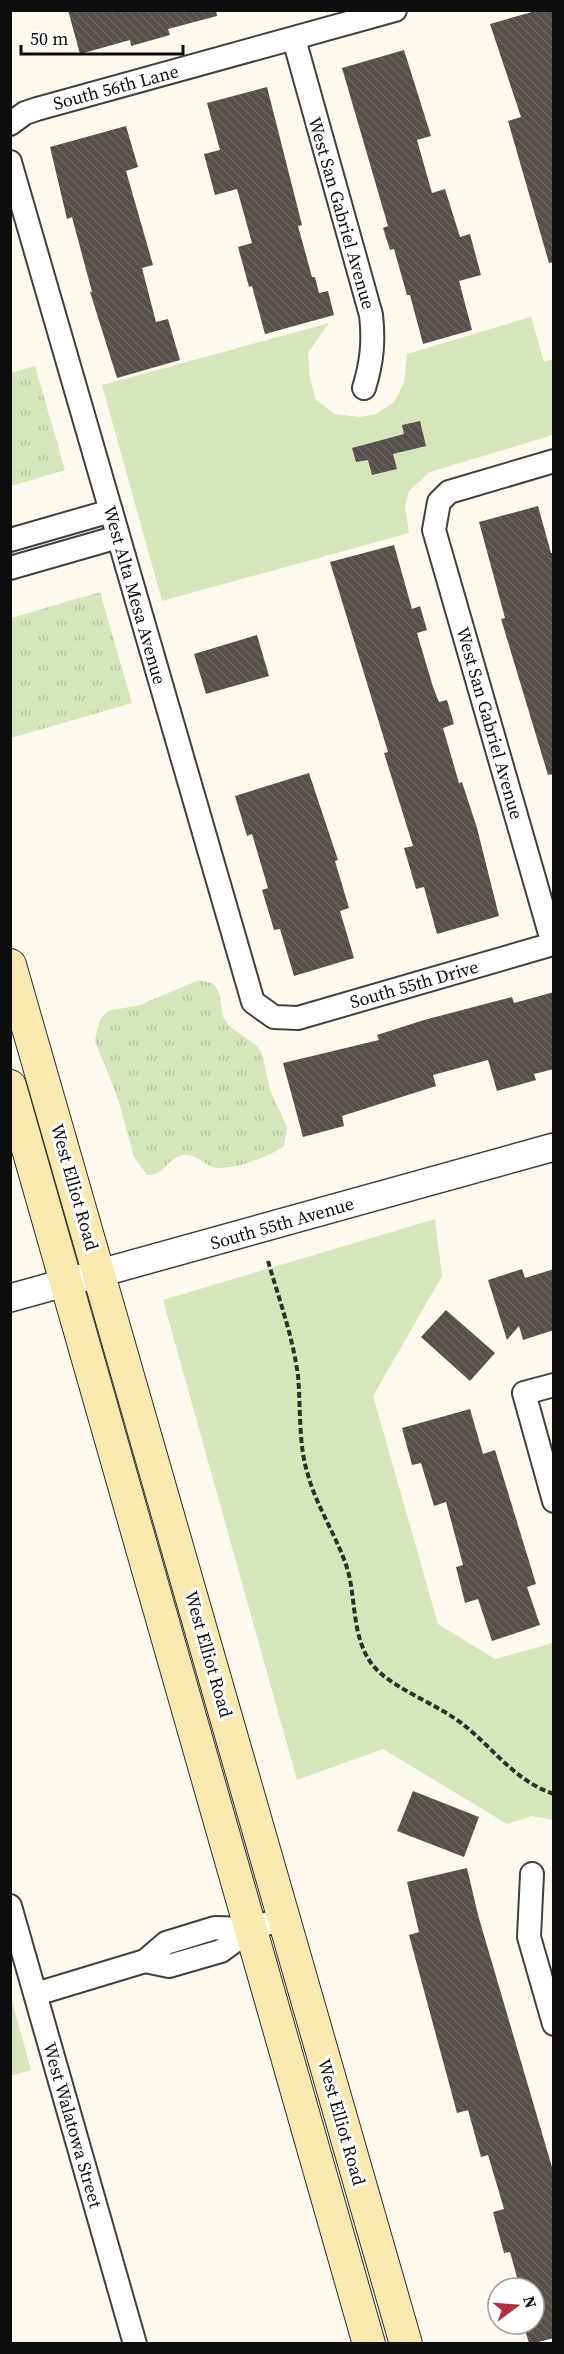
<svg xmlns="http://www.w3.org/2000/svg" width="564" height="2354" font-family="'Source Serif 4',serif">
  <defs>
    <pattern id="grass-tufts" width="24" height="20" patternUnits="userSpaceOnUse" patternTransform="scale(1.5)"><rect width="24" height="20" fill="#d6e6bb"/><path d="M3 7l-1-3M5 7V3M7 7l1-3M15 17l-1-3M17 17v-4M19 17l1-3" fill="none" stroke="#b6c4a0"/></pattern>
    <pattern id="building-back-hatch" width="6" height="6" patternUnits="userSpaceOnUse" patternTransform="scale(1.5)"><rect width="6" height="6" fill="#554e4b"/><path d="M-1 5l2 2M0 0l6 6M5-1l2 2" fill="none" stroke="#686360"/></pattern>
  </defs>
  <rect width="100%" height="100%" fill="#fef9ef"/>
  <g fill="url(#grass-tufts)">
    <polygon points="35,366 65,470 11,486 11,373"/>
    <polygon points="100,592 132,703 11,738 11,618"/>
    <path d="M 199,980 L 214,984 L 219,993 L 223,1017 L 229,1026 L 257,1046 L 262,1054 L 270,1090 L 287,1127 L 284,1146 C 271,1156 230,1172 213,1167 C 202,1163 195,1153 183,1155 C 168,1158 164,1176 147,1175 L 134,1157 L 118,1099 L 95,1041 L 97,1030 L 101,1018 L 108,1011 L 140,1005 Z"/>
  </g>
  <g fill="#d6e6bb">
    <polygon points="531,317 544,362 553,359 553,435 430,472 409,491 405,506 409,533 162,601 102,385 329,323 308,353 310,378 316,400 335,414 360,417 376,414 394,402 404,383 407,354"/>
    <polygon points="435,1219 442,1276 373,1396 438,1624 495,1659 553,1643 553,1820 532,1816 507,1824 383,1749 297,1780 163,1300"/>
    <polygon points="11,1997 31,2070 11,2076 10,2076"/>
  </g>
  <g fill="url(#building-back-hatch)">
    <polygon points="68,10 216,10 217,16 168,29 170,35 131,46 130,40 80,54"/>
    <polygon points="539,10 554,10 554,262 549,263 508,121 521,117 490,24"/>
    <polygon points="404,50 431,136 417,140 432,193 445,189 460,237 470,234 481,275 459,281 472,330 423,344 410,295 407,295 394,249 390,250 383,228 388,226 342,68"/>
    <polygon points="267,87 302,225 298,226 312,277 315,277 319,293 328,291 334,315 265,334 252,286 249,287 238,247 252,243 237,189 215,195 204,154 220,150 207,103"/>
    <polygon points="126,126 138,167 126,171 153,265 142,268 156,322 168,319 180,360 117,378 90,292 92,292 72,217 67,219 50,147"/>
    <polygon points="420,421 426,446 393,454 397,469 372,475 368,460 356,462 352,448 404,434 402,425"/>
    <polygon points="538,506 551,553 554,553 554,774 548,775 501,619 505,618 479,522"/>
    <polygon points="394,545 412,609 420,606 427,630 417,633 433,687 439,702 447,700 454,724 443,728 459,783 462,782 477,828 499,916 437,934 424,887 416,889 404,848 413,846 384,753 388,752 330,562"/>
    <polygon points="257,635 269,676 206,694 194,654"/>
    <polygon points="309,773 338,860 335,861 349,908 340,911 354,958 294,976 280,929 274,930 262,890 268,888 252,834 247,836 235,796"/>
    <polygon points="554,992 554,1069 534,1074 536,1080 497,1091 488,1060 433,1075 436,1086 342,1116 344,1126 303,1137 283,1063 379,1040 377,1035 424,1020 512,997 514,1003"/>
    <polygon points="522,1269 525,1278 554,1269 554,1330 523,1340 519,1326 507,1340 488,1280"/>
    <polygon points="446,1310 495,1353 470,1381 421,1337"/>
    <polygon points="470,1409 483,1454 495,1450 536,1584 527,1587 540,1625 492,1641 478,1599 465,1603 456,1567 463,1565 446,1502 434,1506 421,1463 412,1465 402,1428"/>
    <polygon points="413,1791 479,1817 464,1857 397,1831"/>
    <polygon points="467,1868 478,1915 554,2174 554,2338 534,2343 529,2343 523,2324 534,2324 534,2288 520,2288 510,2252 504,2253 493,2212 504,2209 488,2155 481,2157 468,2110 457,2113 409,1935 419,1932 407,1882"/>
  </g>
  <g fill="none" stroke-linecap="round" stroke-linejoin="round">
    <g stroke="#404040" stroke-width="26">
      <g id="minor">
        <path d="M 294,39 L 371,315 C 374,341 372,362 364,388"/>
        <polyline points="10,124 25,113 37,109 395,10"/>
        <polyline points="10,162 253,1002 274,1017 298,1018 553,944 434,530 439,502 449,492 554,461"/>
        <polyline points="10,540 111,511"/>
        <polyline points="10,568 118,537"/>
        <polyline points="554,1385 524,1393 554,1501"/>
        <polyline points="532,1874 529,1937 554,2024"/>
        <polyline points="10,1906 135,2344"/>
        <polyline points="145,1961 169,1966 221,1951 251,1929 284,1918"/>
        <polyline points="36,1994 145,1961 166,1943 215,1928 251,1929"/>
      </g>
    </g>
    <g stroke="#404040" stroke-width="30">
      <polyline id="tertiary" points="10,1298 554,1147"/>
    </g>
    <g stroke="#2f2f2f" stroke-width="34">
      <g id="secondary">
        <polyline points="10,965 406,2344"/>
        <polyline points="10,1086 369,2344"/>
      </g>
    </g>
    <path stroke="#2f2f2f" stroke-width="4" stroke-dasharray="6 3" stroke-linecap="butt" d="M 268,1261 C 279,1299 293,1337 298,1376 C 301,1408 298,1444 308,1475 C 317,1508 338,1538 348,1571 C 356,1601 352,1636 371,1663 C 389,1688 439,1704 465,1726 C 495,1750 515,1781 554,1794"/>
    <use href="#minor" stroke="#fff" stroke-width="22"/>
    <use href="#tertiary" stroke="#fff" stroke-width="27"/>
    <use href="#secondary" stroke="#f9e9af" stroke-width="32"/>
  </g>
  <g text-anchor="middle" dominant-baseline="central" stroke-width="6" stroke-linejoin="round" paint-order="stroke">
    <g font-size="18" fill="#0d0d0d" stroke="#fff">
      <text transform="translate(116 87) rotate(-15)">South 56th Lane</text>
      <text transform="translate(342 213) rotate(74)">West San Gabriel Avenue</text>
      <text transform="translate(135 595) rotate(74)">West Alta Mesa Avenue</text>
      <text transform="translate(490 723) rotate(74)">West San Gabriel Avenue</text>
      <text transform="translate(414 984) rotate(-16)">South 55th Drive</text>
      <text transform="translate(75 1187) rotate(74)">West Elliot Road</text>
      <text transform="translate(282 1223) rotate(-16)">South 55th Avenue</text>
      <text transform="translate(209 1654) rotate(74)">West Elliot Road</text>
      <text transform="translate(342 2122) rotate(74)">West Elliot Road</text>
      <text transform="translate(73 2125) rotate(74)">West Walatowa Street</text>
    </g>
  </g>
  <rect width="564" height="2354" fill="none" stroke="#0d0d0d" stroke-width="24"/>
  <g transform="translate(516 2306) rotate(74)"><circle r="28" fill="#ffffff" stroke="#9e9e9e" stroke-width="1.5"/>
  <path d="M0-4.5L10 22L0 15L-10 22Z" fill="#b33044"/>
  <text y="-9" font-size="16" font-weight="bold" text-anchor="middle" fill="#0d0d0d">N</text>
  </g>
  <path d="M21 45v9h162v-9" fill="none" stroke="#0d0d0d" stroke-width="3"/>
  <text x="30" y="45" font-size="18" fill="#0d0d0d" stroke="#ffffff" stroke-width="4.5" paint-order="stroke">50 m</text>
</svg>
